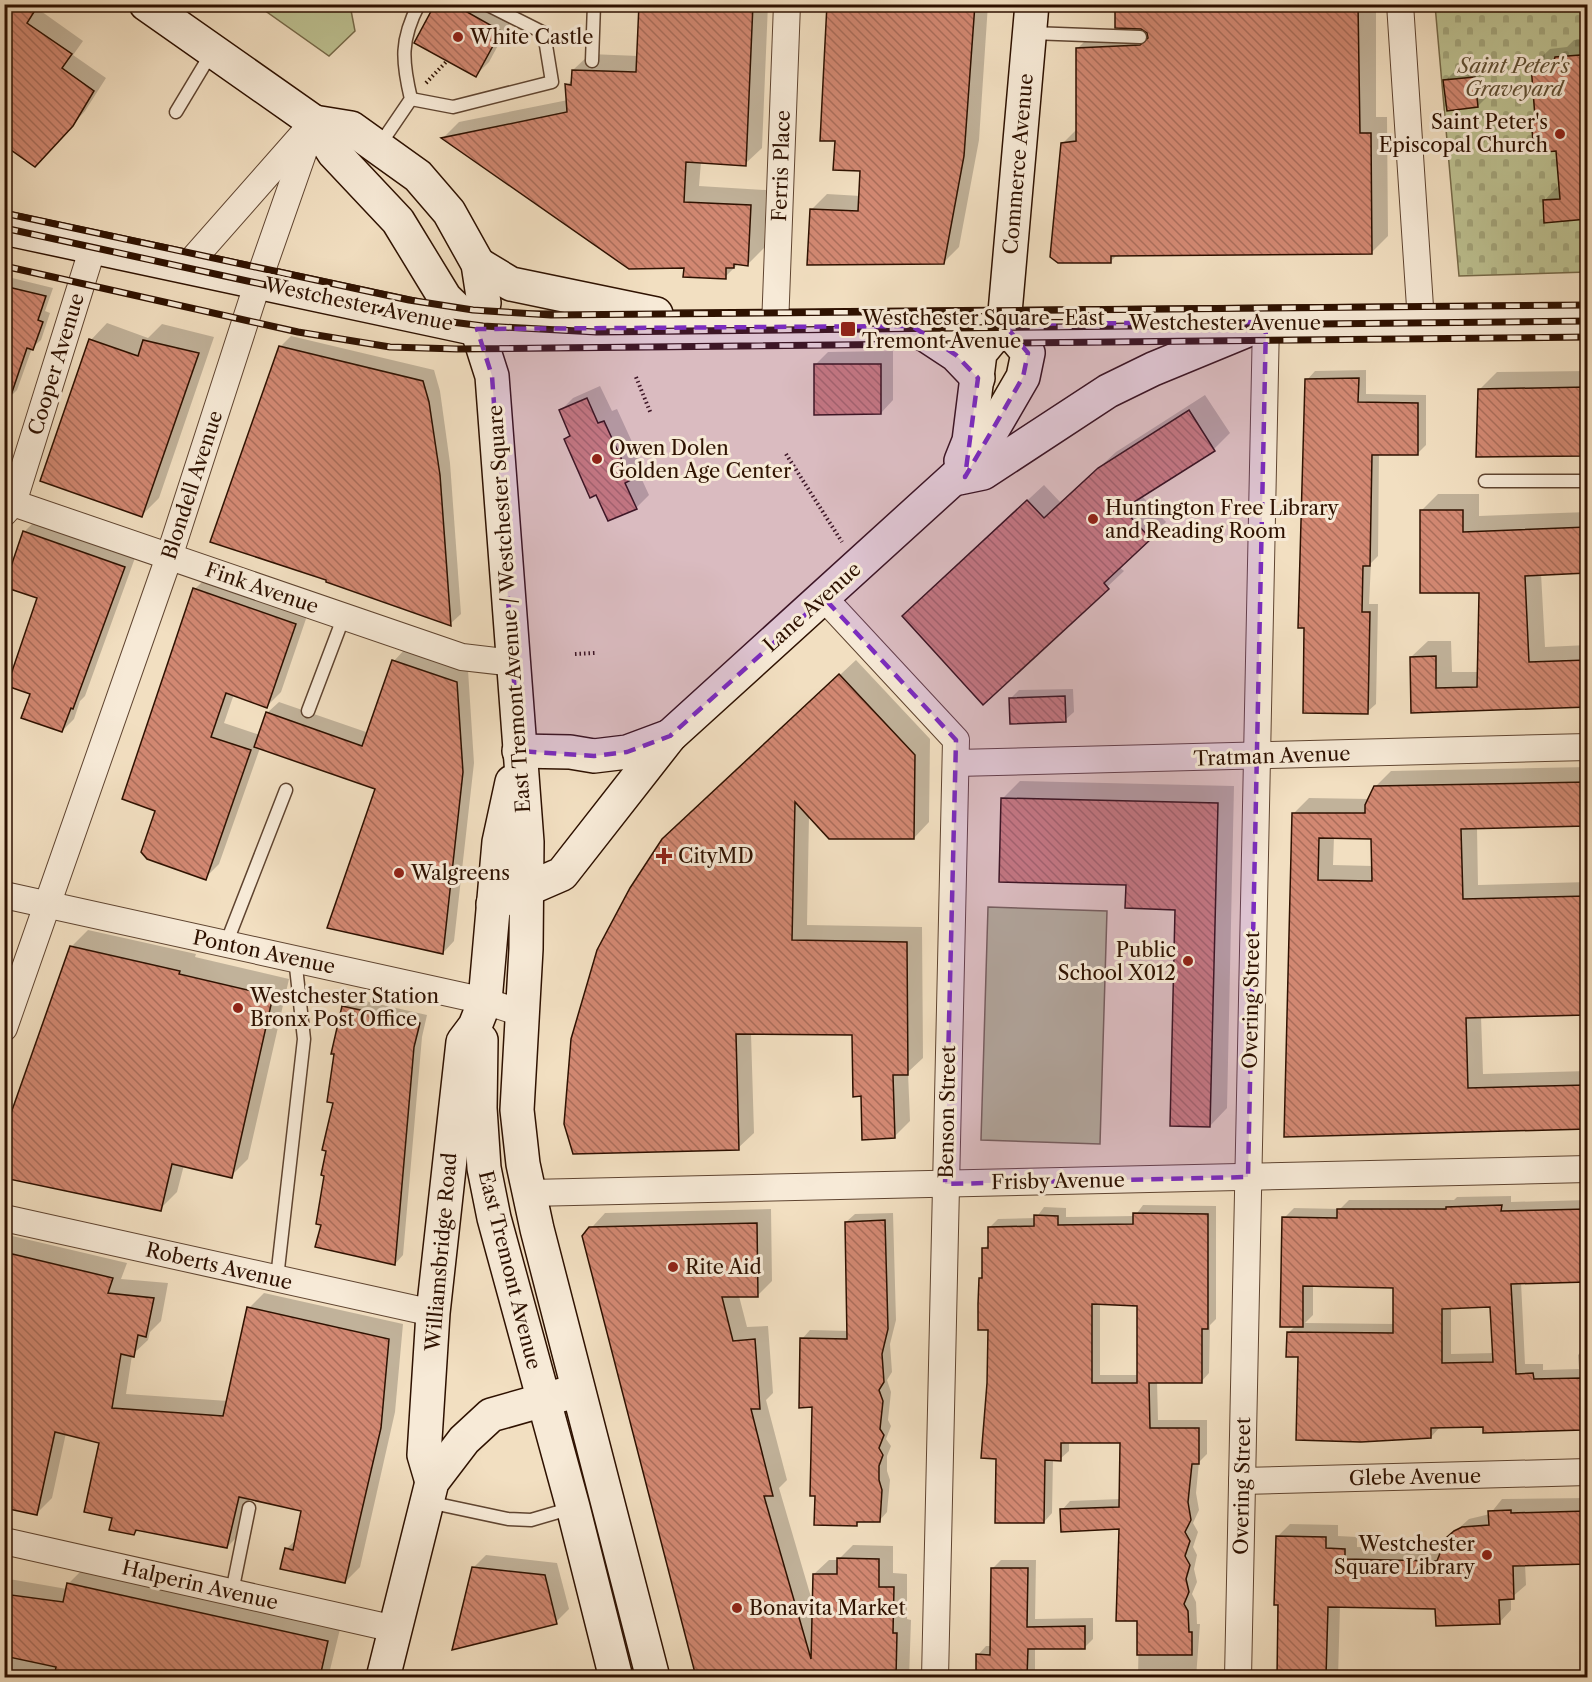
<svg xmlns="http://www.w3.org/2000/svg" width="1592" height="1682" font-family="'Libre Caslon Text',serif">
  <defs>
    <pattern id="cemetery-stones" width="16" height="16" patternUnits="userSpaceOnUse" patternTransform="scale(1.5)"><rect width="16" height="16" fill="#bdc191"/><path d="M2 7V4a2 2 0 0 1 4 0v3zM10 15v-3a2 2 0 0 1 4 0v3z" fill="#a3a57b"/></pattern>
    <pattern id="building-back-hatch" width="6" height="6" patternUnits="userSpaceOnUse" patternTransform="scale(1.5)"><rect width="6" height="6" fill="#d28872"/><path d="M-1 5l2 2M0 0l6 6M5-1l2 2" fill="none" stroke="#ab6e5b"/></pattern>
  </defs>
  <rect width="100%" height="100%" fill="#f2dfc1"/>
  <filter id="stains"><feTurbulence type="fractalNoise" baseFrequency=".00333" numOctaves="4"/><feColorMatrix values="0 0 0 0 .2 0 0 0 0 .09 0 0 0 0 .02 0 0 0 .5 -.17"/></filter>
  <radialGradient id="worn" r=".72"><stop offset=".6" stop-color="#630" stop-opacity="0"/><stop offset="1" stop-color="#630" stop-opacity=".3"/></radialGradient>
  <polygon fill="url(#cemetery-stones)" stroke="#766948" stroke-width="1.5" points="1435,5 1587,5 1587,272 1459,276"/>
  <g fill="#bdc191" stroke="#766948" stroke-width="1.5">
    <polygon points="257,5 350,5 355,31 329,56"/>
    <polygon points="988,907 1107,911 1100,1144 981,1140"/>
  </g>
  <g fill="#0003" fill-rule="evenodd">
    <polygon points="4,4 42,4 38,9 83,41 73,55 106,78 85,111 48,152"/>
    <polygon points="436,4 489,4 513,18 489,62 476,75"/>
    <polygon points="640,4 768,4 762,148 745,164 701,162 699,186 766,190 764,248 748,264 739,263 725,277 686,267 443,138 459,122 568,100 567,85 573,79 573,70 590,54 638,56"/>
    <polygon points="829,4 988,4 979,140 959,247 944,262 812,209 827,194 861,196 862,170 836,140"/>
    <polygon points="1117,4 1376,4 1376,117 1387,117 1388,236 1372,252 1117,255 1110,262 1062,144 1077,129 1077,49 1094,32 1129,32 1134,28"/>
    <polygon points="1588,39 1588,218 1546,221 1544,201 1560,184 1558,149 1532,118 1536,114 1532,66 1550,49 1567,47 1574,40"/>
    <polygon points="1483,69 1486,98 1478,106 1445,81 1453,73"/>
    <polygon points="4,276 53,288 45,311 50,313 41,340 32,348 17,390 9,398 4,397"/>
    <polygon points="107,323 148,338 162,324 214,337 159,498 142,515 91,340"/>
    <polygon points="291,336 434,370 440,391 450,463 461,614 450,624 280,347"/>
    <polygon points="893,351 893,400 881,413 815,365 828,352"/>
    <polygon points="1366,370 1366,394 1426,395 1426,445 1418,453 1379,453 1378,556 1371,563 1369,604 1378,604 1376,704 1367,712 1307,380 1315,371"/>
    <polygon points="1588,371 1588,455 1477,456 1480,389 1497,372"/>
    <polygon points="600,386 612,411 617,409 643,466 638,471 649,495 636,508 597,493 565,439 571,434 560,411 573,398"/>
    <polygon points="1205,395 1230,433 1214,449 1142,496 1166,522 1119,567 1124,571 1107,587 920,600 1044,485 1061,503 1116,452"/>
    <polygon points="1438,494 1479,494 1479,516 1588,512 1588,572 1541,573 1545,647 1588,645 1588,707 1412,711 1411,657 1428,641 1451,641 1452,672 1479,672 1480,591 1421,511"/>
    <polygon points="36,520 136,555 85,696 80,701 74,719 62,731 32,693 39,597 24,532"/>
    <polygon points="209,575 309,610 281,692 267,706 234,694 224,723 260,735 267,713 279,702 369,733 394,661 405,649 468,670 474,763 454,941 443,953 376,788 260,748 219,864 205,878 157,810 195,589"/>
    <polygon points="856,660 930,739 929,822 914,838 809,816 807,925 922,927 923,1058 908,1072 910,1121 894,1137 862,1095 854,1034 751,1033 754,1133 738,1148 680,824"/>
    <polygon points="1073,689 1074,712 1065,720 1010,699 1019,690"/>
    <path d="M 1588,767 L 1588,825 L 1477,828 L 1478,885 L 1588,882 L 1588,1013 L 1481,1016 L 1483,1074 L 1588,1071 L 1588,1128 L 1286,1136 L 1294,813 L 1309,798 L 1370,799 L 1376,786 L 1391,771 ZM 1334,837 L 1373,837 L 1373,866 L 1333,865 Z"/>
    <polygon points="1020,781 1234,786 1227,1108 1210,1126 1176,908 1003,798"/>
    <polygon points="88,930 196,954 195,957 289,979 248,1159 231,1176 184,1165 177,1192 160,1209 4,1177 71,947"/>
    <polygon points="352,998 427,1015 422,1037 403,1255 395,1264 322,1223 335,1102 336,1053 343,1007"/>
    <path d="M 1511,1196 L 1511,1202 L 1588,1200 L 1588,1280 L 1521,1282 L 1525,1364 L 1543,1364 L 1543,1370 L 1579,1369 L 1578,1355 L 1588,1345 L 1588,1429 L 1485,1432 L 1484,1425 L 1440,1427 L 1431,1437 L 1299,1355 L 1288,1333 L 1296,1325 L 1284,1218 L 1294,1208 L 1340,1209 L 1349,1200 L 1454,1200 L 1457,1197 ZM 1313,1285 L 1394,1287 L 1395,1324 L 1305,1323 L 1313,1315 ZM 1491,1306 L 1494,1353 L 1451,1354 L 1451,1307 Z"/>
    <path d="M 1143,1205 L 1216,1206 L 1216,1319 L 1210,1325 L 1209,1373 L 1201,1382 L 1157,1381 L 1158,1420 L 1207,1420 L 1207,1454 L 1199,1462 L 1196,1493 L 1199,1510 L 1193,1523 L 1198,1532 L 1193,1547 L 1197,1555 L 1194,1569 L 1197,1582 L 1192,1594 L 1196,1602 L 1197,1624 L 1200,1624 L 1196,1678 L 1138,1678 L 1139,1620 L 1120,1528 L 1062,1510 L 1070,1501 L 1121,1499 L 1122,1442 L 1069,1442 L 1069,1451 L 1060,1459 L 1053,1459 L 1052,1513 L 1044,1522 L 998,1457 L 989,1383 L 990,1329 L 979,1329 L 983,1249 L 990,1243 L 989,1228 L 998,1219 L 1036,1218 L 1044,1207 L 1066,1208 L 1066,1217 L 1135,1216 ZM 1100,1303 L 1139,1304 L 1139,1375 L 1100,1375 Z"/>
    <polygon points="771,1209 772,1281 758,1295 739,1296 747,1327 768,1326 773,1393 766,1400 787,1480 779,1488 813,1604 814,1574 829,1560 838,1560 853,1545 893,1546 893,1573 907,1574 907,1619 911,1620 909,1678 698,1678 583,1237 605,1213"/>
    <polygon points="893,1213 896,1320 890,1344 892,1372 887,1380 891,1392 888,1420 891,1426 886,1439 891,1446 887,1456 887,1471 890,1480 887,1512 879,1521 860,1521 856,1524 816,1495 813,1406 802,1339 810,1330 849,1331 846,1222 855,1214"/>
    <polygon points="4,1234 127,1263 121,1279 168,1283 161,1321 150,1332 148,1340 132,1355 126,1394 228,1401 249,1308 264,1293 403,1324 395,1412 360,1567 345,1582 286,1549 297,1539 303,1509 250,1498 242,1532 227,1547 139,1529 134,1534 101,1442 66,1433 52,1498 37,1513 4,1372"/>
    <polygon points="1588,1498 1588,1562 1525,1564 1526,1585 1511,1598 1511,1610 1499,1623 1437,1607 1340,1605 1338,1678 1278,1678 1277,1537 1290,1524 1338,1525 1338,1536 1357,1537 1357,1547 1443,1549 1447,1539 1469,1519 1490,1514 1502,1499"/>
    <polygon points="486,1555 557,1563 569,1609 556,1622 473,1568"/>
    <polygon points="1001,1560 1036,1560 1035,1619 1093,1618 1093,1639 1084,1648 1035,1648 1035,1678 977,1678 978,1655 986,1646 991,1646 993,1568"/>
    <polygon points="81,1571 340,1629 328,1678 4,1678 4,1575 9,1579 67,1589 68,1584"/>
  </g>
  <g fill="url(#building-back-hatch)" stroke="#2e1100" stroke-width="1.5" fill-rule="evenodd">
    <polygon points="4,4 39,4 27,23 72,54 62,68 94,91 73,126 35,167 4,145"/>
    <polygon points="435,4 453,4 501,31 476,77 414,43"/>
    <polygon points="639,4 753,4 746,166 686,162 684,202 751,205 748,266 734,264 734,268 726,268 726,279 683,277 684,268 629,269 441,138 567,112 565,84 571,85 572,70 636,72"/>
    <polygon points="827,4 975,4 964,156 944,264 807,265 810,209 858,211 860,171 833,170 835,141 820,141"/>
    <polygon points="1115,4 1358,4 1360,133 1371,133 1372,254 1111,256 1111,263 1058,263 1050,257 1061,143 1076,141 1076,48 1140,45 1148,38 1147,33 1141,29 1115,28"/>
    <polygon points="1580,55 1587,62 1587,219 1544,223 1543,200 1560,199 1556,151 1534,153 1531,118 1535,117 1531,65 1553,64 1555,57"/>
    <polygon points="1475,77 1478,107 1447,111 1443,80"/>
    <polygon points="4,286 46,296 38,320 43,322 33,350 27,348 8,404 4,404"/>
    <polygon points="89,339 138,356 143,340 199,353 142,517 40,481"/>
    <polygon points="279,346 423,381 429,402 440,475 451,626 326,582 326,580 210,542"/>
    <polygon points="814,364 881,364 881,414 814,415"/>
    <polygon points="1359,378 1358,402 1418,403 1418,455 1372,455 1370,566 1363,566 1362,612 1370,612 1368,714 1303,713 1304,628 1298,628 1305,379"/>
    <polygon points="1587,387 1587,456 1476,457 1478,389"/>
    <polygon points="587,398 598,423 604,421 631,480 625,483 637,509 608,521 596,495 590,498 564,439 570,436 559,410"/>
    <polygon points="1189,410 1215,451 1123,509 1151,539 1104,583 1109,589 983,705 902,616 1027,500 1044,518 1098,468"/>
    <polygon points="1420,510 1463,510 1463,532 1587,527 1587,573 1525,576 1529,662 1587,660 1587,707 1411,713 1410,657 1436,656 1436,688 1477,687 1479,593 1420,593"/>
    <polygon points="23,531 125,567 73,709 71,708 62,732 21,718 30,694 7,686 37,598 4,587"/>
    <polygon points="193,588 296,624 267,708 226,693 211,737 251,750 206,880 147,859 141,852 155,811 122,799"/>
    <polygon points="392,660 457,682 463,772 443,954 327,928 375,789 254,747 266,712 362,746"/>
    <polygon points="839,674 915,755 914,839 829,839 795,802 792,940 907,942 908,1075 893,1075 895,1138 862,1140 861,1096 853,1097 852,1035 736,1034 739,1150 573,1154 564,1124 571,1039 597,950 630,888 662,839"/>
    <polygon points="1065,696 1066,722 1010,724 1009,698"/>
    <path d="M 1587,782 L 1587,826 L 1461,829 L 1463,899 L 1587,896 L 1587,1015 L 1466,1018 L 1468,1088 L 1587,1085 L 1587,1129 L 1284,1137 L 1292,813 L 1365,813 L 1365,805 L 1374,786 ZM 1319,838 L 1371,839 L 1372,881 L 1318,880 Z"/>
    <polygon points="1001,798 1218,803 1210,1127 1170,1126 1175,910 1125,908 1126,885 999,882"/>
    <polygon points="70,946 180,971 179,974 273,996 232,1178 172,1164 161,1211 4,1178 4,1133"/>
    <polygon points="342,1006 420,1023 414,1047 395,1265 315,1247 321,1225 316,1224 324,1176 321,1175 326,1151 322,1150 333,1103 327,1102 334,1054 331,1054"/>
    <path d="M 1502,1205 L 1501,1211 L 1587,1209 L 1587,1282 L 1511,1284 L 1516,1374 L 1533,1373 L 1534,1379 L 1581,1378 L 1583,1430 L 1483,1433 L 1483,1427 L 1431,1428 L 1431,1438 L 1361,1442 L 1296,1440 L 1298,1357 L 1286,1357 L 1287,1332 L 1393,1333 L 1393,1288 L 1303,1286 L 1303,1327 L 1280,1327 L 1282,1217 L 1337,1218 L 1337,1209 L 1446,1209 L 1446,1207 ZM 1490,1307 L 1493,1362 L 1442,1363 L 1442,1309 Z"/>
    <path d="M 1133,1213 L 1208,1214 L 1208,1329 L 1202,1329 L 1202,1383 L 1149,1383 L 1150,1428 L 1199,1428 L 1199,1464 L 1192,1464 L 1188,1502 L 1191,1520 L 1185,1532 L 1190,1541 L 1185,1556 L 1190,1565 L 1186,1579 L 1189,1592 L 1184,1604 L 1188,1611 L 1189,1632 L 1192,1632 L 1192,1655 L 1137,1655 L 1137,1621 L 1116,1621 L 1119,1529 L 1061,1532 L 1060,1509 L 1119,1507 L 1120,1443 L 1061,1443 L 1061,1461 L 1045,1460 L 1044,1523 L 995,1523 L 996,1459 L 981,1458 L 987,1383 L 988,1330 L 978,1330 L 978,1304 L 979,1278 L 982,1278 L 982,1248 L 988,1248 L 988,1227 L 1034,1226 L 1034,1215 L 1058,1216 L 1058,1225 L 1133,1224 ZM 1092,1304 L 1137,1306 L 1137,1383 L 1092,1383 Z"/>
    <polygon points="885,1220 888,1329 882,1354 884,1382 879,1390 883,1401 880,1429 884,1435 879,1448 883,1455 879,1466 879,1480 882,1490 880,1522 857,1522 857,1526 814,1525 815,1496 810,1496 812,1407 799,1408 800,1338 847,1339 845,1222"/>
    <polygon points="757,1223 758,1297 722,1297 733,1341 755,1339 760,1409 751,1409 773,1496 764,1496 811,1659 813,1574 837,1574 837,1558 879,1559 879,1587 894,1587 893,1633 897,1633 896,1677 696,1677 582,1236 589,1227"/>
    <polygon points="4,1252 113,1278 108,1293 154,1298 146,1337 138,1335 134,1357 121,1354 112,1408 223,1416 247,1307 389,1339 381,1428 345,1583 280,1569 285,1548 293,1550 301,1511 239,1497 227,1548 136,1530 134,1535 109,1530 112,1518 84,1512 99,1443 55,1432 37,1515 4,1508"/>
    <polygon points="1511,1510 1511,1513 1587,1511 1587,1564 1513,1566 1514,1599 1499,1600 1500,1624 1436,1626 1435,1609 1328,1607 1326,1677 1277,1677 1278,1605 1274,1605 1276,1536 1326,1537 1326,1548 1345,1549 1345,1559 1437,1561 1446,1538 1454,1531 1462,1527 1489,1525 1488,1511"/>
    <polygon points="472,1567 545,1575 557,1624 452,1650"/>
    <polygon points="991,1568 1028,1568 1027,1627 1085,1626 1085,1649 1028,1649 1027,1677 976,1677 976,1654 990,1655"/>
    <polygon points="67,1583 328,1641 320,1677 54,1677 56,1667 4,1656 4,1594 63,1602"/>
  </g>
  <g fill="none" stroke-linecap="round" stroke-linejoin="round">
    <g stroke="#5f4430" stroke-width="15">
      <g id="service">
        <polyline points="1031,33 1140,37"/>
        <polyline points="592,61 594,4"/>
        <polyline points="411,99 453,107 552,82 544,33 486,4"/>
        <polyline points="176,112 212,52"/>
        <path d="M 379,146 L 411,99 C 402,61 400,40 419,4"/>
        <polyline points="1485,481 1588,481"/>
        <polyline points="308,711 344,616"/>
        <polyline points="226,944 286,790"/>
        <polyline points="277,1278 304,1039 295,958"/>
        <polyline points="428,1502 508,1519 531,1520 572,1508"/>
        <polyline points="232,1592 249,1508"/>
      </g>
    </g>
    <g stroke="#5f4430" stroke-width="28">
      <g id="minor">
        <polyline points="1400,4 1421,322"/>
        <polyline points="186,267 305,132"/>
        <polyline points="775,327 787,4"/>
        <polyline points="13,503 462,657 514,663"/>
        <polyline points="4,513 13,503 93,247"/>
        <polyline points="824,598 956,740 935,1678"/>
        <polyline points="956,763 1588,747"/>
        <polyline points="4,895 485,1001 521,1013"/>
        <polyline points="4,1028 169,557 258,282 314,122"/>
        <polyline points="529,1193 1588,1169"/>
        <polyline points="4,1218 433,1313"/>
        <polyline points="1242,1481 1588,1472"/>
        <polyline points="4,1541 395,1629"/>
        <polyline points="1238,1678 1266,322"/>
      </g>
    </g>
    <g stroke="#2e1100" stroke-width="36">
      <g id="secondary">
        <polyline points="146,4 314,122 334,153 398,221 445,298 477,329 492,376 527,842 526,949 517,1110 523,1164 537,1229 653,1678"/>
        <polyline points="314,122 351,128 418,176 449,212 478,264 484,303 477,329"/>
        <polyline points="4,228 477,329 1588,320"/>
        <polyline points="478,264 511,284 656,314"/>
        <polyline points="1004,324 1032,4"/>
        <polyline points="912,326 956,355 978,378"/>
        <polyline points="961,461 969,441 980,353 1004,324"/>
        <polyline points="959,478 983,473 1108,391 1153,369 1250,329"/>
        <polyline points="519,751 570,752 594,756 627,752 670,736"/>
        <polyline points="493,904 562,874 670,736 976,458 1023,377 1028,353 1004,324"/>
        <polyline points="481,1040 480,1108 484,1168 494,1218 573,1507 616,1678"/>
        <polyline points="432,1482 424,1455 433,1313 463,1042 475,1026 485,1001 499,842 512,782"/>
        <polyline points="383,1678 432,1482 464,1440 491,1415 565,1394"/>
      </g>
    </g>
    <g stroke="#2e1100" stroke-width="4" stroke-dasharray="1.5 3" stroke-linecap="butt">
      <polyline points="426,83 447,61"/>
      <polyline points="636,377 651,414"/>
      <polyline points="786,454 842,542"/>
      <polyline points="575,654 595,653"/>
    </g>
    <use href="#service" stroke="#f7ead7" stroke-width="12"/>
    <use href="#minor" stroke="#f7ead7" stroke-width="26"/>
    <use href="#secondary" stroke="#f7ead7" stroke-width="33"/>
    <g stroke="#2e1100" stroke-width="7">
      <g id="rail">
        <polyline points="4,213 409,300 473,310 551,315 1588,305"/>
        <polyline points="4,228 413,317 483,326 596,332 1588,321"/>
        <polyline points="4,266 298,332 390,347 457,349 1588,337"/>
      </g>
    </g>
    <use href="#rail" stroke="#f7ead7" stroke-width="4.5" stroke-dasharray="14" stroke-linecap="butt"/>
  </g>
  <path fill="#7b2cbf" fill-opacity="0.2" stroke="#7b2cbf" stroke-width="4.5" stroke-dasharray="12 8" stroke-linejoin="round" d="M 1266,322 L 1248,1177 L 945,1184 L 956,740 L 824,598 L 670,736 L 627,752 L 594,756 L 519,751 L 492,376 L 477,329 L 912,326 L 956,355 L 978,378 L 965,477 L 1023,377 L 1028,353 L 1004,324 Z"/>
  <g fill="#8f2418" stroke="#f7ead7" stroke-width="2">
    <circle cx="458" cy="37" r="6"/>
    <circle cx="1560" cy="134" r="6"/>
    <rect x="840" y="321" width="16" height="16" rx="3"/>
    <circle cx="597" cy="459" r="6"/>
    <circle cx="1093" cy="519" r="6"/>
    <path d="M661 847h6v6h6v6h-6v6h-6v-6h-6v-6h6z"/>
    <circle cx="399" cy="873" r="6"/>
    <circle cx="1188" cy="961" r="6"/>
    <circle cx="238" cy="1008" r="6"/>
    <circle cx="673" cy="1267" r="6"/>
    <circle cx="1487" cy="1555" r="6"/>
    <circle cx="737" cy="1608" r="6"/>
  </g>
  <g text-anchor="middle" dominant-baseline="central" stroke-width="6" stroke-linejoin="round" paint-order="stroke">
    <g font-size="20" fill="#2e1100" stroke="#f7ead7" text-anchor="start">
      <text x="470" y="37">White Castle</text>
      <text x="1548" y="122" text-anchor="end">Saint Peter's<tspan x="1548" dy="23">Episcopal Church</tspan></text>
      <text x="862" y="318">Westchester Square–East<tspan x="862" dy="23">Tremont Avenue</tspan></text>
      <text x="609" y="448">Owen Dolen<tspan x="609" dy="23">Golden Age Center</tspan></text>
      <text x="1105" y="508">Huntington Free Library<tspan x="1105" dy="23">and Reading Room</tspan></text>
      <text x="678" y="856">CityMD</text>
      <text x="411" y="873">Walgreens</text>
      <text x="1176" y="950" text-anchor="end">Public<tspan x="1176" dy="23">School X012</tspan></text>
      <text x="250" y="996">Westchester Station<tspan x="250" dy="23">Bronx Post Office</tspan></text>
      <text x="685" y="1267">Rite Aid</text>
      <text x="1475" y="1544" text-anchor="end">Westchester<tspan x="1475" dy="23">Square Library</tspan></text>
      <text x="749" y="1608">Bonavita Market</text>
    </g>
    <g font-size="20" font-style="italic" fill="#604f33" stroke="#f7ead7">
      <text x="1514" y="66">Saint Peter's<tspan x="1514" dy="23">Graveyard</tspan></text>
    </g>
    <g font-size="20" fill="#2e1100" stroke="#f7ead7">
      <text transform="translate(1018 164) rotate(-85)">Commerce Avenue</text>
      <text transform="translate(781 166) rotate(-88)">Ferris Place</text>
      <text transform="translate(359 304) rotate(12)">Westchester Avenue</text>
      <text x="1225" y="323">Westchester Avenue</text>
      <text transform="translate(56 364) rotate(-73)">Cooper Avenue</text>
      <text transform="translate(192 485) rotate(-72)">Blondell Avenue</text>
      <text transform="translate(262 588) rotate(19)">Fink Avenue</text>
      <text transform="translate(812 607) rotate(-42)">Lane Avenue</text>
      <text transform="translate(509 609) rotate(-94)">East Tremont Avenue / Westchester Square</text>
      <text transform="translate(1272 756) rotate(-2)">Tratman Avenue</text>
      <text transform="translate(264 952) rotate(12)">Ponton Avenue</text>
      <text transform="translate(1251 1000) rotate(-89)">Overing Street</text>
      <text transform="translate(947 1112) rotate(-89)">Benson Street</text>
      <text transform="translate(1058 1181) rotate(-1)">Frisby Avenue</text>
      <text transform="translate(441 1252) rotate(-85)">Williamsbridge Road</text>
      <text transform="translate(219 1266) rotate(13)">Roberts Avenue</text>
      <text transform="translate(510 1270) rotate(76)">East Tremont Avenue</text>
      <text transform="translate(1415 1477) rotate(-1)">Glebe Avenue</text>
      <text transform="translate(1242 1486) rotate(-89)">Overing Street</text>
      <text transform="translate(200 1585) rotate(13)">Halperin Avenue</text>
    </g>
  </g>
  <rect width="1592" height="1682" fill="none" stroke="#f2dfc1" stroke-width="24"/>
  <rect x="6" y="6" width="1580" height="1670" fill="none" stroke="#2e1100" stroke-width="3"/>
  <rect x="12" y="12" width="1568" height="1658" fill="none" stroke="#2e1100" stroke-width="1.5"/>
  <rect width="100%" height="100%" filter="url(#stains)"/>
  <rect width="100%" height="100%" fill="url(#worn)"/>
</svg>
